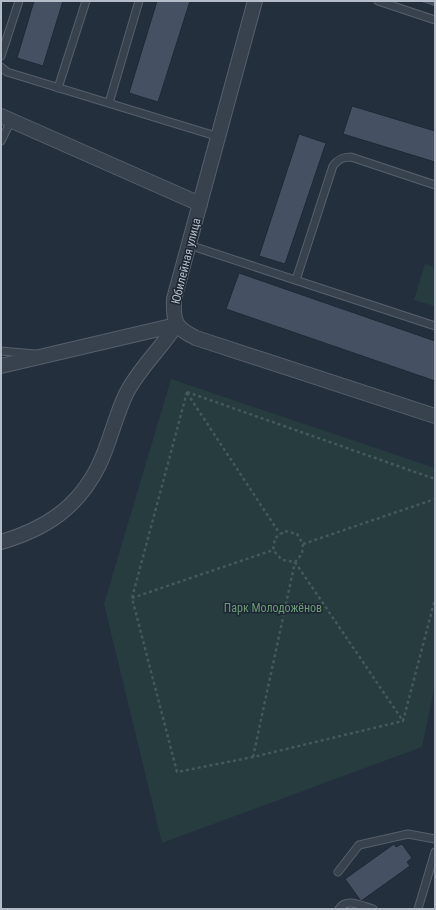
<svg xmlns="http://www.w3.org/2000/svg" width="436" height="910" font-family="'Roboto Condensed',sans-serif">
  <rect width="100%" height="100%" fill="#242f3e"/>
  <g fill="#263c3f">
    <polygon points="425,264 435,268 435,306 414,300"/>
    <polygon points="171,379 435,468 435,685 422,747 162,843 104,604"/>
  </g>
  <g fill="#455162" stroke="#1f2835">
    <polygon points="34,1 63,1 43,66 17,58"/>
    <polygon points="157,1 190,1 158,102 129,93"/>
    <polygon points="417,1 435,1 435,7"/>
    <polygon points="352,106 435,131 435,162 343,134"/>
    <polygon points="299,134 326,143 285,264 259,256"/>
    <polygon points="239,273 435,341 435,381 226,309"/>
    <polygon points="394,844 396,847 402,844 412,858 407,862 410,866 361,901 345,879"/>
  </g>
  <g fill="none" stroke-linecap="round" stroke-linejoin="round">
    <g stroke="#565f6c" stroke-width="9">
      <g id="lane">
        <polyline points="378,1 435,20"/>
        <polyline points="1,56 19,1"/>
        <polyline points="1,67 7,72 219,137"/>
        <polyline points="58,88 86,1"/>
        <polyline points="109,103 139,1"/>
        <polyline points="1,141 11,121"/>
        <polyline points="189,245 435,326"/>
        <path d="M 296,280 L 333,166 C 338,159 343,157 351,157 L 435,185"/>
        <polyline points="1,351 35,354"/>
        <polyline points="338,872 359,845 408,834 435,839"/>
        <path d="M 339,909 C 346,897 362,906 373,909"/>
        <polyline points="418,909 435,852"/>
      </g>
    </g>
    <g stroke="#565f6c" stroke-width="16">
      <g id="street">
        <path d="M 255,1 L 174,299 C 173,322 175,328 196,338 L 435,416"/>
        <polyline points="1,116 200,204"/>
        <polyline points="1,366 176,325"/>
        <path d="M 1,542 C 45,529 78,508 99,465 C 110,442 115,417 126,394 C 139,368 161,349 176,325"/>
      </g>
    </g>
    <g stroke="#44595c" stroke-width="2.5" stroke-dasharray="3 3" stroke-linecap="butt">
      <polyline points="187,392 132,598 177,772 253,757 403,721"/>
      <polyline points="187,392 435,479"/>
      <polyline points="187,393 280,534"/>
      <polygon points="285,531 297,534 303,544 302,554 295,562 282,560 273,550 275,538"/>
      <polyline points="303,544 435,499"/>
      <polyline points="295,562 403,721 435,599"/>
      <polyline points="132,598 273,550"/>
      <polyline points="253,757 295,562"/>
    </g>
    <use href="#lane" stroke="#38414e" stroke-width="7"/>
    <use href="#street" stroke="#38414e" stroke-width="14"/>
  </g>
  <g text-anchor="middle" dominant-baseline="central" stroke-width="3" stroke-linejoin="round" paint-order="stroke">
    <g font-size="12" fill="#b4bcc9" stroke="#1d2633">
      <text transform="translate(186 261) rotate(-76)">Юбилейная улица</text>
    </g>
    <g font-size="12" fill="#6b9a76" stroke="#1d2633">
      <text x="273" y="608">Парк Молодожёнов</text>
    </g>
  </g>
  <rect width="436" height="910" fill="none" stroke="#b4bcc9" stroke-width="4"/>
</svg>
